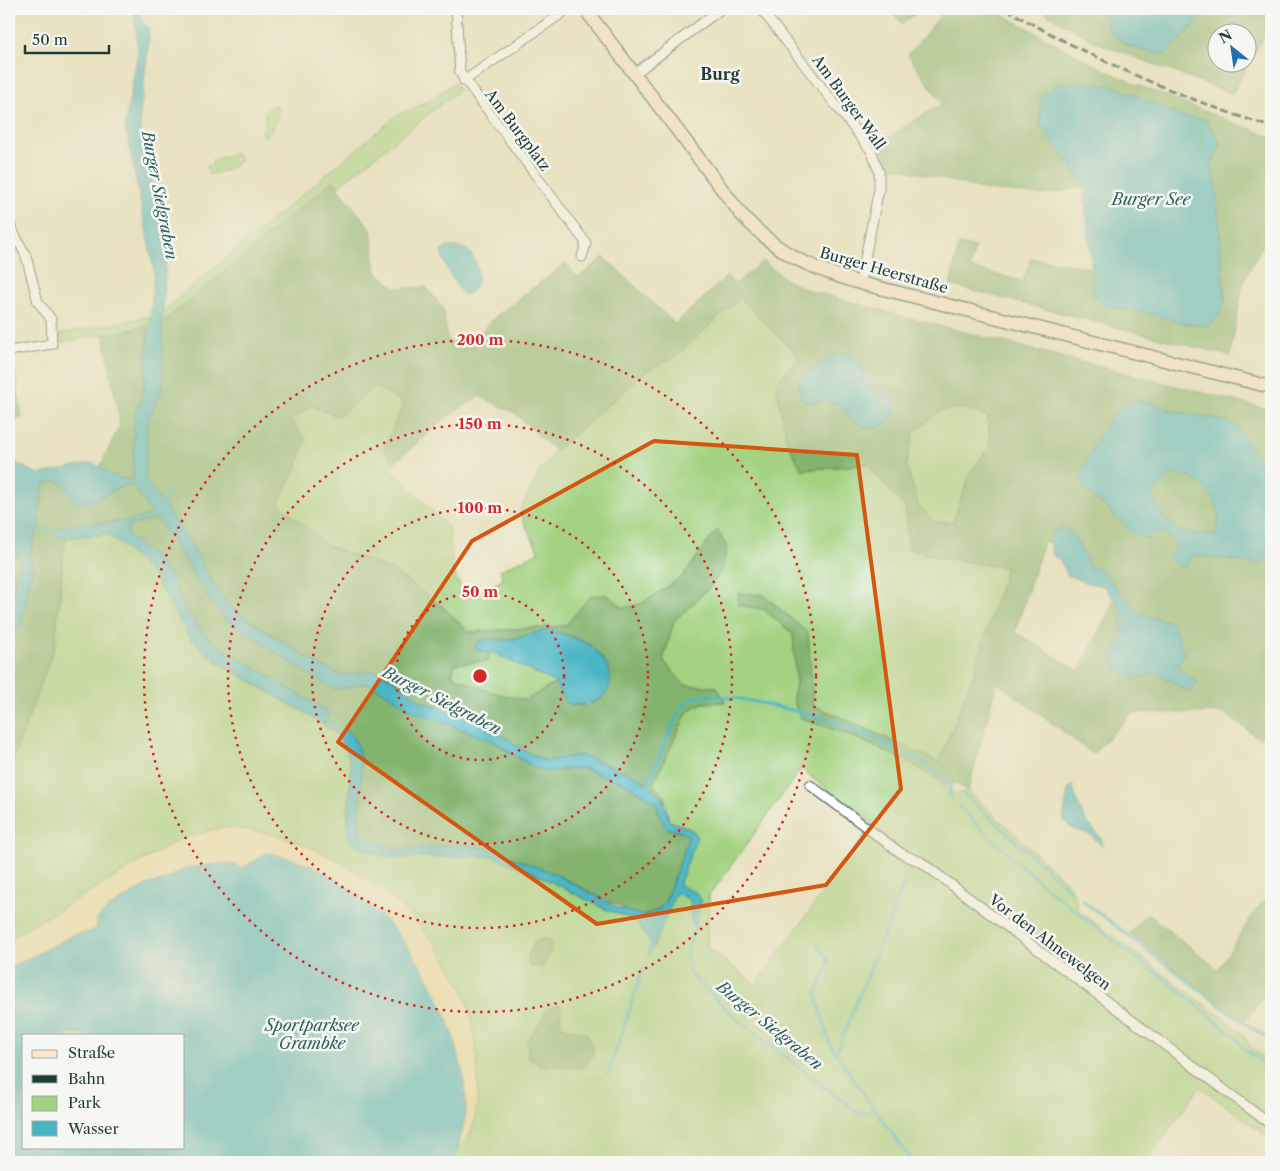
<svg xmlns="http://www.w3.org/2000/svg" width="1280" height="1171" font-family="'Libre Caslon Text',serif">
  <rect width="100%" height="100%" fill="#f6f6f2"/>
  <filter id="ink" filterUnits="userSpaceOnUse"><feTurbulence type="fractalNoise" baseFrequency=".02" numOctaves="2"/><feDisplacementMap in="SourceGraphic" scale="10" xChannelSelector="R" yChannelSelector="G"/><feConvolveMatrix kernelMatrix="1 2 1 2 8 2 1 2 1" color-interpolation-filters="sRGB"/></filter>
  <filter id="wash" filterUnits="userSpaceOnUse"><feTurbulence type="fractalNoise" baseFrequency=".0096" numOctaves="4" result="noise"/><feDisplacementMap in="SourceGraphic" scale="20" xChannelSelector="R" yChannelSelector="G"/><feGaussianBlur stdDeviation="1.12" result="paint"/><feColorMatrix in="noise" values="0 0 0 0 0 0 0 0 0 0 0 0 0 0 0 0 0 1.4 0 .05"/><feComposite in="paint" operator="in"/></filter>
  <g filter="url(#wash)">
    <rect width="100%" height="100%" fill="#e9e2c1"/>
    <g fill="#a3d280" stroke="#61885a" fill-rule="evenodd">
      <polygon points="454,83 459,90 338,186 333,182 162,323 55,344 54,335 158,315 396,116 430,100"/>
      <path d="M 273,105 L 276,106 C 282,121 273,125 266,137 L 260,134 L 265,125 L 265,111 Z"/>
      <polygon points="235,153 241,160 228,170 209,175 206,166 213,165 212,161"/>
      <path d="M 740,297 L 799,357 L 802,470 L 868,464 L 906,509 L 908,549 L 943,558 L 1006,568 L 972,679 L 939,762 L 813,705 L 808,633 L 764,595 L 738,605 L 763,609 L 793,634 L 796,683 L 793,698 L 800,718 C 851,734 913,755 953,792 L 952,795 L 968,791 L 1071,886 L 1079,911 L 1241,1032 L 1251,1047 L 1271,1063 L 1271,1139 L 1200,1087 L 1146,1162 L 454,1162 L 457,1150 L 471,1133 L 475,1110 L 179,839 L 9,939 L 9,770 L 55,645 L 65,538 L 106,534 L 134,555 L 152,574 L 189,637 L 209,656 L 224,667 L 313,717 L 337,735 L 347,748 L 351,760 L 347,828 L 358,844 L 391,858 L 492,856 L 538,875 L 605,909 L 632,919 L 640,926 L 653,948 L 674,896 L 688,827 L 669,821 L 665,796 L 653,784 L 688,710 L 703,703 L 725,702 L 717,687 L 684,685 L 663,660 L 674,621 L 706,591 L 717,531 L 682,577 L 643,603 L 624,608 L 607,595 L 591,596 L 565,626 L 469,632 L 445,609 L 394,571 L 326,545 L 278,503 L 297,467 L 291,419 L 311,406 L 338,416 L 376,385 L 403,403 L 385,450 L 395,462 L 390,468 L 448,527 L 455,576 L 467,598 L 503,580 L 500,570 L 539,552 L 519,512 L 538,475 L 555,451 L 648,370 L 676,356 ZM 801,769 L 873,824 L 756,985 L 707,947 L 709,896 ZM 547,1009 L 561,1026 L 528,1039 L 542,1020 Z"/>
      <polygon points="965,408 988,417 990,446 970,474 953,522 935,522 919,507 906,465 914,432 941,410"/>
      <polygon points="490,652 494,653 556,683 525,701 487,691 452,675 455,664 488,661"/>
    </g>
    <g fill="#82b46e" stroke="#507851" fill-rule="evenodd">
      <polygon points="890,9 923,9 902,24"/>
      <polygon points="946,9 993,9 1087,61 1135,84 1271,137 1271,228 1243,283 1230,356 950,285 959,244 975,247 970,268 1023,281 1031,258 1092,268 1094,295 1107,307 1147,313 1225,304 1216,185 1211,164 1221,144 1206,120 1180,116 1114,86 1071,166 1084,187 1043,195 986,190 891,166 879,143 942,103 908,55"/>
      <path d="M 1039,9 L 1091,9 L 1103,15 C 1106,20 1107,28 1111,33 C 1122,47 1149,53 1166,54 L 1194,25 L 1200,15 L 1198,9 L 1258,9 L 1271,17 L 1271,24 L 1232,94 L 1095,42 ZM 1218,32 L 1248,32 L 1248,62 L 1218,62 Z"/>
      <path d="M 333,181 L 371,229 L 376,272 L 396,288 L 426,287 L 443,308 L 448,341 L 465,348 L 495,317 L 566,263 L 578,278 L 604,257 L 675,324 L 727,276 L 735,284 L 763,261 L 788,281 L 808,290 L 909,318 L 1271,410 L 1271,500 L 1257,458 L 1237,427 L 1226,421 L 1171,411 L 1151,402 L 1087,493 L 1106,506 L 1117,520 L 1165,532 L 1176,544 L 1184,567 L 1192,555 L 1262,564 L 1271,542 L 1271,728 L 1260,739 L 1224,713 L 1132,713 L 1093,754 L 997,682 L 968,791 L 953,782 L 946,785 C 901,755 852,735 800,718 L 793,698 L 796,683 L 793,634 L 763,609 L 738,605 L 738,593 L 764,595 L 808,633 L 813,705 L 939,762 L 972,679 L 1006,568 L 943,558 L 908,549 L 906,509 L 868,464 L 802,470 L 787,442 L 776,384 L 799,356 L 740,298 L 676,356 L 648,370 L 555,451 L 515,413 L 479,396 L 447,417 L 395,462 L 384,450 L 403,403 L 376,386 L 338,416 L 311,406 L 291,419 L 306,440 L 297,467 L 278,503 L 326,545 L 394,571 L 445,609 L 469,632 L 565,626 L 591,596 L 607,595 L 624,608 L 643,603 L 682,577 L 717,530 L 727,547 L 721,573 L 706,591 L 674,621 L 663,660 L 684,685 L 717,687 L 725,702 L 703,703 L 688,711 L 653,784 L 665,796 L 665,803 L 651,786 L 637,776 L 580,755 L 546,761 L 530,754 L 488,726 L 420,701 L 393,679 L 375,671 L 342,675 L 319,665 L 230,607 L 218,592 L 193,547 L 144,479 L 148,421 L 163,385 L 162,323 ZM 842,353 L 861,361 C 864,378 868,384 883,391 L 869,429 C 853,421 844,406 830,402 L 810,369 ZM 965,408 L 988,417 L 990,446 L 970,474 L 953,522 L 935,522 L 919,507 L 906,465 L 914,432 L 941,410 ZM 1072,534 L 1091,568 L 1101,570 L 1139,614 L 1171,622 L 1175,665 L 1197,683 L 1189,691 L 1157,673 L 1133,679 L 1112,655 L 1124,634 C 1119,620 1122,612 1115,599 L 1079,671 L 1015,632 L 1044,541 L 1049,543 ZM 550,630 L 571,636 L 591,646 L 602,698 L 587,706 L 569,705 L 560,694 L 556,683 L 525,700 L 487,691 L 452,675 L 455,664 L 488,661 L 490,652 L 479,651 L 491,638 L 506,640 Z"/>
      <path d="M 148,326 L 144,392 L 138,405 L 133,480 C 119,479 110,476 100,467 L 120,424 L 104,336 Z"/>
      <polygon points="9,353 12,353 22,418 9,421"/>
      <path d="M 1170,474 C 1202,474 1227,503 1216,534 C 1181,535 1162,529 1153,493 Z"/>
      <path d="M 53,481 L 61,482 L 69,491 L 72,502 L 105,496 L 122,486 L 131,484 L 152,512 C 146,520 112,524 102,521 L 57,537 L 65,538 L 55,645 L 9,770 L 9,649 L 16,643 L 9,638 L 9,632 L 20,628 L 33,566 L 30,555 L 38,528 L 43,484 Z"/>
      <path d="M 156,517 L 221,616 L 324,684 L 348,688 L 359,684 L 371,684 L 495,742 L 515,757 L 546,772 L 580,768 L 625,783 L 657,803 L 659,814 L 669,830 L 684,833 L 689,836 L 665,902 C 656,913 647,916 634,914 L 555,874 L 490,849 L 463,844 L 399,850 L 359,834 L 361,765 L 340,731 L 337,735 L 323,724 L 328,721 L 327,711 L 218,646 L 201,631 L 176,593 L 172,581 L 127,535 L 129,525 L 152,521 Z"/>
      <polygon points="9,538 20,560 9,604"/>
      <polygon points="1271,893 1271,986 1244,1023 1130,933 1147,913 1218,969 1258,907"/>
      <polygon points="542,939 550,940 551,951 543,967 529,966 528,957 534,943"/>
      <polygon points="560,1005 561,1026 587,1034 594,1051 585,1068 539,1065 527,1057 528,1039 542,1020 547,1009"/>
    </g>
    <path fill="#eeda9e" stroke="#868c69" d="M 224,827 C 239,829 255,830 270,834 C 348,853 426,913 461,986 C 472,1009 475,1035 477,1060 C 478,1082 479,1110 471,1132 C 469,1138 462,1144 457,1150 L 466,1104 L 266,853 L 243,868 L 227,863 L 185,868 L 163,881 L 149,884 L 108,908 L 96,930 L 92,932 L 76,934 L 9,968 L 9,939 L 180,839 Z"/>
    <g fill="#48b5c5" stroke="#34797c" fill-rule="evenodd">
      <path d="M 134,9 L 139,9 L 142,21 L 148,28 L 149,39 L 140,117 L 142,142 L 162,225 L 166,259 L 162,323 L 163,385 L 148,421 L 145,479 L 193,547 L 218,592 L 230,607 L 268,632 L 319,665 L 342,675 L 375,671 L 393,679 L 420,701 L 488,726 L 530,754 L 545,761 L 580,755 L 637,776 L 662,797 L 669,821 L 693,830 L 697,837 L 679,885 L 697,893 L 701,900 L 695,929 L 691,920 L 690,900 L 676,893 L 653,948 L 640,926 L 632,919 L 605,909 L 538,875 L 492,856 L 391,858 C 380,856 362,849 353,843 C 348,839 348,833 347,828 C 347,790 361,768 337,735 L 342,728 C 373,742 357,806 359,834 L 399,850 L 463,844 L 490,849 L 555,874 L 620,909 L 645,916 L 659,909 L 665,902 L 689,837 C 668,821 665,841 657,803 L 625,783 L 581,768 L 546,772 L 531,766 L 495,742 L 415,712 L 371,684 L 359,684 L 337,690 L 324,684 L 221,616 L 157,518 L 129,525 L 127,535 C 143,549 163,560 173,581 C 181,599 187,616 201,631 C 214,645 231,654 248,663 C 274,679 300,695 327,711 L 328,721 L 323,724 L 209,656 L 189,637 L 152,574 L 114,539 L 106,534 L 65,538 L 57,537 L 55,531 C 64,521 99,523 111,523 C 123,522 138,519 149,516 L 152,512 L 131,484 C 111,487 94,507 72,503 L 69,491 L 61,482 L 53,481 L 43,484 L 38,528 L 30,555 L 33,566 L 20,628 L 9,632 L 9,604 L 20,560 L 9,538 L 9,463 L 18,464 L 39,474 L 92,463 C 107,470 115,480 133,480 L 134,414 L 144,392 L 154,271 L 125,125 L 138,51 Z"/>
      <path d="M 1091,9 L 1198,9 L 1200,15 L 1194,25 L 1166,54 C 1149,53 1122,47 1111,33 C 1107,28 1106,20 1103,15 Z"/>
      <polygon points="1079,81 1114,86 1180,116 1206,120 1221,144 1211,164 1216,185 1225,304 1219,316 1208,326 1188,324 1147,313 1107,307 1094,295 1084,187 1071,166 1040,125 1041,95 1060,84"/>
      <path d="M 448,246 C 454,247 463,247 468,251 C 478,257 482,284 471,292 C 471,293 464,295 464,295 C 456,288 442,261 441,251 Z"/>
      <path d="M 841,353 L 853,355 L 861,362 C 867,396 885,382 898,409 C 884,431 865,435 847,414 C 845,412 843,407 840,405 C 831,399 815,403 805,402 L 800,394 L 798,381 L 810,369 Z"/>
      <path d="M 1138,401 L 1151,402 L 1171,411 L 1226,421 L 1237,427 L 1257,458 L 1271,500 L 1271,542 L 1262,564 L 1193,555 L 1184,567 L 1168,559 L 1176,544 L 1165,533 L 1157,531 L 1147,539 C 1128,533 1120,519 1105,506 C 1096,498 1082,493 1081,478 C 1081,468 1111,413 1120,408 C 1124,404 1132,403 1138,401 ZM 1171,474 C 1201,474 1227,503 1216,534 C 1181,536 1162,528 1153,493 Z"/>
      <polygon points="1062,527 1073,534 1091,568 1101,569 1139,614 1171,622 1185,654 1176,665 1198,683 1189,692 1157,673 1133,679 1116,669 1112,655 1124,634 1120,622 1122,611 1104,586 1087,583 1067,575 1059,559 1053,556 1049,543 1051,534"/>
      <path d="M 550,630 C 559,632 586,641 593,648 C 624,677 612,707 569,705 L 560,694 L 556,683 L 494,653 L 479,651 L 475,648 L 479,641 C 491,638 496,641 507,640 C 521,639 535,631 550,630 Z"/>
      <polygon points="1071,786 1073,786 1076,799 1086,821 1102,839 1102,846 1089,834 1071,828 1063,819 1068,790"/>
      <path d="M 266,853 C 377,869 460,996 466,1102 C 467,1119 458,1146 454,1162 L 9,1162 L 9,968 L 76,934 L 96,930 L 97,919 L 108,908 L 149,884 L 163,881 L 185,868 L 227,863 L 243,868 ZM 24,1035 L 184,1035 L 184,1147 L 24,1147 Z"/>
    </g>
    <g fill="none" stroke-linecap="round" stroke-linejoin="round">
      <g stroke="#48b5c5" stroke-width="3">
        <polyline points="162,506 169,488"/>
        <polyline points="35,528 58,531"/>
        <polyline points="326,720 343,733"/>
        <path d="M 648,788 C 652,773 677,707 690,700 C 694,698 700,696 705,696 C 734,694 825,717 853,729 C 887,743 923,761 952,784 L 948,795 L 952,799"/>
        <polyline points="963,793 1071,891"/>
        <path d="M 960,807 C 1020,870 1089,923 1159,975 C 1185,994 1210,1017 1236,1037 L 1243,1048 L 1271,1068"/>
        <polyline points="1082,900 1235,1017 1271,1040"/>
        <polyline points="696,926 686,953 689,973 738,1020 860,1114 875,1110 913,1162"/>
        <polyline points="818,944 829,962 816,994 829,1041 835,1053"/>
        <polyline points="649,954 651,945"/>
        <polyline points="608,1074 643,969"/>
        <polyline points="875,1110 836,1053 904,885"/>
      </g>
    </g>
  </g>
  <g filter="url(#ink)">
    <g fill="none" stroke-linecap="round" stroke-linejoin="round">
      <g stroke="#3d5649" stroke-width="11">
        <g id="minor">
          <polyline points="456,9 460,73 586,243 582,257"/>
          <polyline points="761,9 872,152 879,172 879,189 860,283"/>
          <polyline points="634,74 721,9"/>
          <polyline points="464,81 568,9"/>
          <polyline points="9,223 26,256 38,302 51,319 52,344 9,351"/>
          <polyline points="810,785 902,854 921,862 1270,1124 1271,1122"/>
        </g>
      </g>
      <g stroke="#3d5649" stroke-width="15">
        <path id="secondary" d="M 585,9 L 741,214 C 779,255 808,267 860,283 L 1271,387"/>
      </g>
      <use href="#minor" stroke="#fff" stroke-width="9"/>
      <use href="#secondary" stroke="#fce5cf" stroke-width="12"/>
      <path stroke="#1f3d34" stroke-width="3" stroke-dasharray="8 4" stroke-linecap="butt" d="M 1006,9 C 1090,58 1179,97 1271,127"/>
    </g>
  </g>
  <path d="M0 0H1280V1171H0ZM 654,441 L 857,455 L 901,789 L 826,885 L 597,924 L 338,742 L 472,541 Z" fill="#e9e2c1" fill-opacity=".55" fill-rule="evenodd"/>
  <path fill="none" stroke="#d45610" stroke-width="4" stroke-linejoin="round" d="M 654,441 L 857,455 L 901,789 L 826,885 L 597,924 L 338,742 L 472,541 Z"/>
  <g fill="none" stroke="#d62828" stroke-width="2.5" stroke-dasharray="2.5 5">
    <circle cx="480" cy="676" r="84"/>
    <circle cx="480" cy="676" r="168"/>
    <circle cx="480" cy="676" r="252"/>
    <circle cx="480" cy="676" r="336"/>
  </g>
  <g text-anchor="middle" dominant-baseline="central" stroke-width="5" stroke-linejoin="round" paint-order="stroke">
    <g font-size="15" fill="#1f3d34" stroke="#f6f6f2">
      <text transform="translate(849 102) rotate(54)">Am Burger Wall</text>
      <text transform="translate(518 130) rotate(53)">Am Burgplatz</text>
      <text transform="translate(884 270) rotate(16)">Burger Heerstraße</text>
      <text transform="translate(1050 942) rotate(37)">Vor den Ahnewelgen</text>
    </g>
    <g font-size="16" font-weight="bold" fill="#1f3d34" stroke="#f6f6f2">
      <text x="720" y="74">Burg</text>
    </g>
    <g font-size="16" font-style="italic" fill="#2b6160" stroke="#f6f6f2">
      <text transform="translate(160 195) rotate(79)">Burger Sielgraben</text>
      <text x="1151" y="199">Burger See</text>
      <text transform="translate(442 700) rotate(27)">Burger Sielgraben</text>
      <text x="312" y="1025">Sportparksee<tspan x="312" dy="18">Grambke</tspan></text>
      <text transform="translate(770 1025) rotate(39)">Burger Sielgraben</text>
    </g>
  </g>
  <circle cx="480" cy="676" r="8" fill="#d62828" stroke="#f6f6f2" stroke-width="2.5"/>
  <g font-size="15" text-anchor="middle" font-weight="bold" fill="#d62828" stroke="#f6f6f2" stroke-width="5" stroke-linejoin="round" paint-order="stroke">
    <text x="480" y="345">200 m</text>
    <text x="480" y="429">150 m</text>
    <text x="480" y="513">100 m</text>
    <text x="480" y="597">50 m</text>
  </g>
  <rect width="1280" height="1171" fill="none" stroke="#f6f6f2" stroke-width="30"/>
  <rect x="22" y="1034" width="162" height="115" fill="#f6f6f2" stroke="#a0aca6"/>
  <rect x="32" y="1050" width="25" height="8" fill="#fce5cf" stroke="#a0aca6"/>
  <text x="68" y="1058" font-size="15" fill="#1f3d34">Straße</text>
  <rect x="32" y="1075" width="25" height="8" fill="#1f3d34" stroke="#a0aca6"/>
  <text x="68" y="1084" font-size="15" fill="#1f3d34">Bahn</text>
  <rect x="32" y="1096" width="25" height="15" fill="#a3d280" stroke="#a0aca6"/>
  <text x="68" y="1108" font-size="15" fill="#1f3d34">Park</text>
  <rect x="32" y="1121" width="25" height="15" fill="#48b5c5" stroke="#a0aca6"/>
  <text x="68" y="1134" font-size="15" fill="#1f3d34">Wasser</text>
  <g transform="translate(1232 48) rotate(330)"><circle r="24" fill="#f6f6f2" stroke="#a0aca6"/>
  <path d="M0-4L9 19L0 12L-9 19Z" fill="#1f6fb2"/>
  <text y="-8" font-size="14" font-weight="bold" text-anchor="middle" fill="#1f3d34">N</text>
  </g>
  <path d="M25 45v8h84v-8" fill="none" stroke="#1f3d34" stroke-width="2.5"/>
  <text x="32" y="45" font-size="15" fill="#1f3d34" stroke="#f6f6f2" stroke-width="4" paint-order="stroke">50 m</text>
</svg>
